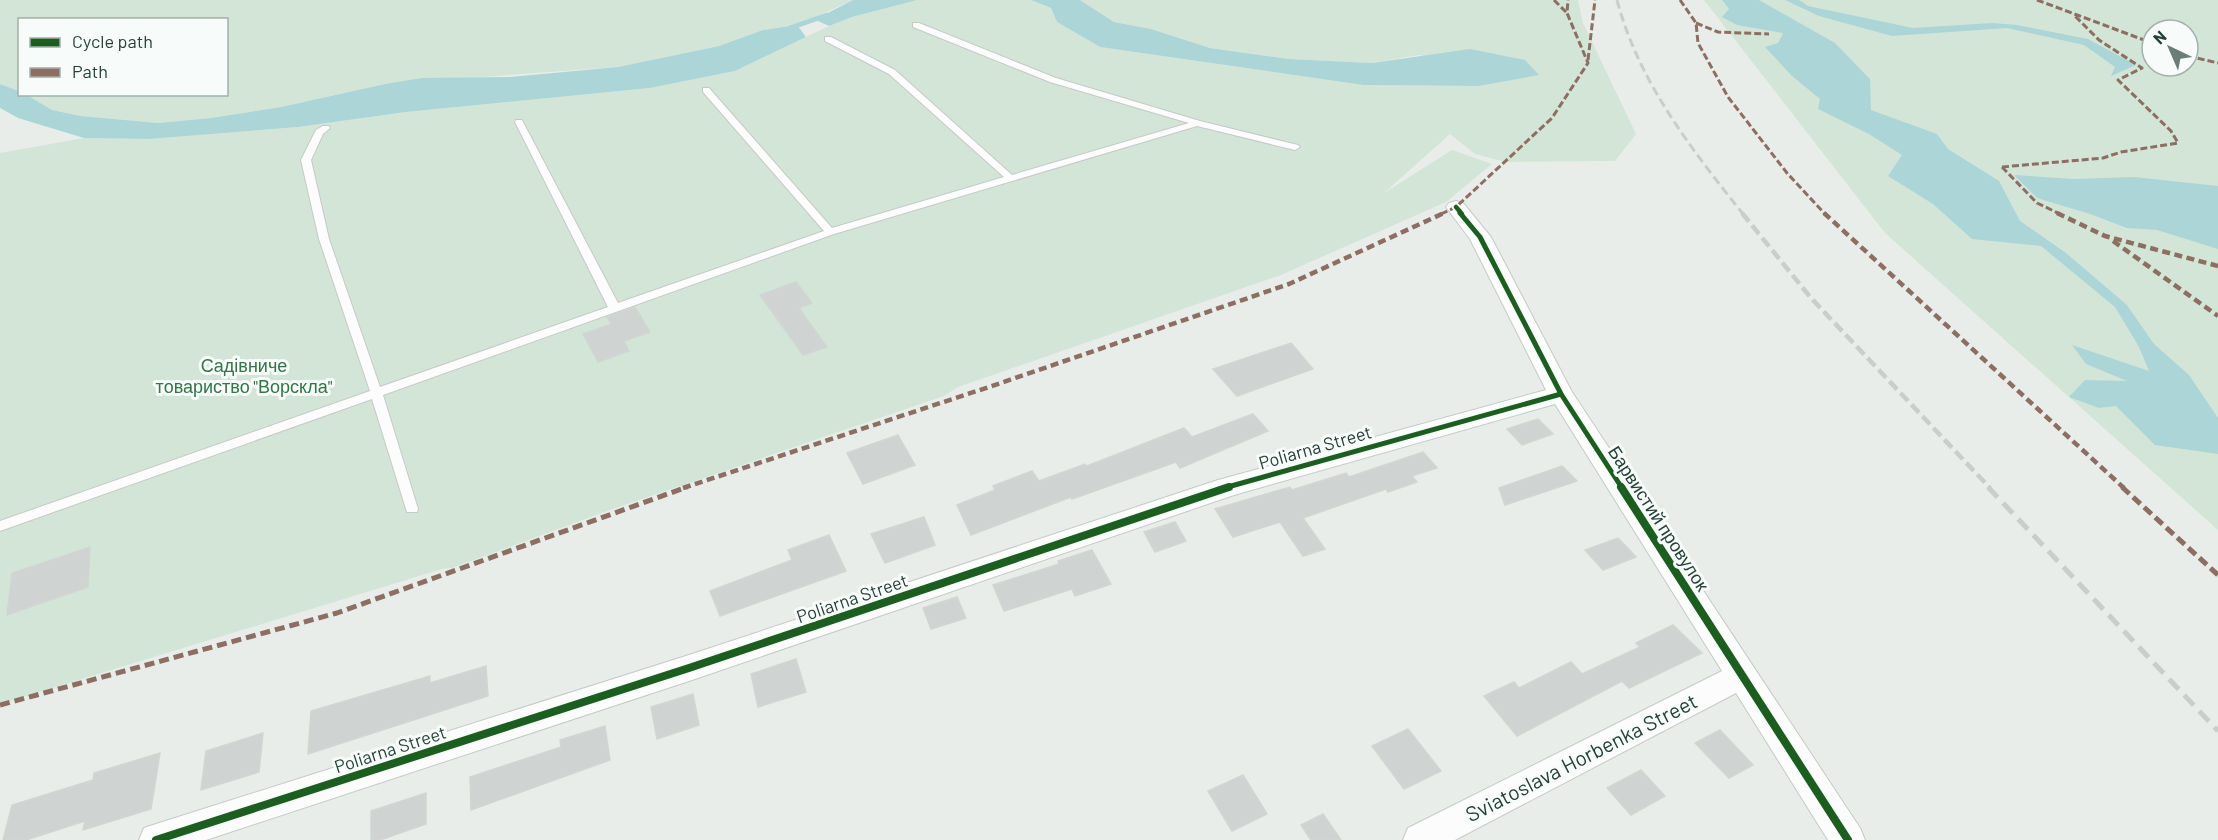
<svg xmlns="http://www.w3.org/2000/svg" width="2218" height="840" font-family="Barlow,sans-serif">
  <rect width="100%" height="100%" fill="#e8edea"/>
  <g fill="#d3e5d7" fill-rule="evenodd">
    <polygon points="0,0 853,0 797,25 763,30 719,46 618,67 385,84 281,107 211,118 158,123 81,116 52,110 27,95 226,94 226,20 20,20 19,91 0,84"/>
    <polygon points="917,0 1031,0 1051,8 1057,22 1100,47 1363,85 1479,86 1538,75 1419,55 1372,63 1289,59 1210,48 1151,29 1114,22 1080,0 1578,0 1583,23 1636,134 1615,161 1506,162 1475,154 1450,134 1384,193 1452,150 1492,164 1446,202 1281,275 958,387 944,396 607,511 452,568 442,569 0,704 0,153 84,138 149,139 298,127 406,112 650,88 735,71 829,26 852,17"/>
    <path d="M 1704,0 L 2218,0 L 2218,530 L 1885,233 ZM 2152,30 L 2188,30 L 2188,66 L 2152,66 Z"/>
  </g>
  <g fill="#acd5d8">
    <polygon points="853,0 917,0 852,17 829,26 818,21 820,17"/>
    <polygon points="1031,0 1080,0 1114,22 1151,29 1210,48 1289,59 1372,63 1470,49 1525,60 1539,75 1479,86 1363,85 1100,47 1057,22 1051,8"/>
    <polygon points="1722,0 1759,0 1835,43 1870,79 1871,110 1937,134 1948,149 1999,181 2020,221 2066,253 2127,305 2154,344 2189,375 2218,418 2218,454 2155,445 2116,406 2099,408 2069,397 2085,380 2127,381 2086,364 2072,345 2149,371 2139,347 2115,307 2041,246 1972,239 1933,204 1888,176 1902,155 1869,134 1818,109 1820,99 1792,76 1765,47 1778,43 1783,33 1737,25 1722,17 1729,9"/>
    <polygon points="1785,0 1799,0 1808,6 1913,28 1992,23 2017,25 2088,39 2136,65 2111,76 2115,67 2084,45 2007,28 1892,36 1819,16"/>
    <polygon points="797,25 806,37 735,71 650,88 406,112 298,127 149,139 84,138 18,118 0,108 0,84 19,91 20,94 27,95 52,110 81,116 158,123 211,118 281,107 385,84 422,78 510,77 618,67 719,46 763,30"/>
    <polygon points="2014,175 2074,179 2134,177 2218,186 2218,249 2157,230 2127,228 2090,214 2037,198"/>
  </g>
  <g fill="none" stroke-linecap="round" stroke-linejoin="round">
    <polyline stroke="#acd5d8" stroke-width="5" points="790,28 827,15"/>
  </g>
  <g fill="#cfd4d2" stroke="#d1d6d3" stroke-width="1.5">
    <polygon points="796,282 812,303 799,308 827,347 803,355 760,295"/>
    <polygon points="635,307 650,332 624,341 629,351 598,362 583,334 611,324 607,317"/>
    <polygon points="1291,343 1313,369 1237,396 1213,369"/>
    <polygon points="1253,414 1268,431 1180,468 1176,462 1072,499 1071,497 971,535 957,505 995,490 993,486 1032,471 1039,481 1085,464 1087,466 1184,428 1192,437"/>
    <polygon points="1538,419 1553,434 1522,445 1507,429"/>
    <polygon points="898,435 915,465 863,484 847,453"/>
    <polygon points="1423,452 1437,468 1412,476 1417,482 1388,492 1386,489 1303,518 1325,549 1303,556 1280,522 1233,537 1215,509 1290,487 1292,490 1346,473 1349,477"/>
    <polygon points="1562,466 1577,481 1505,505 1499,488"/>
    <polygon points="924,517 935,545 885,563 871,534"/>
    <polygon points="1175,522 1186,541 1155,552 1144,532"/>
    <polygon points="829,535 846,571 720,616 710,591 792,560 788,550"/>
    <polygon points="1618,538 1636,557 1603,570 1585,550"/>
    <polygon points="90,547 88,587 7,615 12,573"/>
    <polygon points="1092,550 1111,584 1075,596 1072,589 1004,611 993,585 1059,564 1058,561"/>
    <polygon points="957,597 966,618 931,629 923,608"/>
    <polygon points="1673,625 1702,653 1629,688 1622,681 1517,736 1484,696 1514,682 1519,688 1571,662 1582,674 1640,647 1636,643"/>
    <polygon points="796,659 806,692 758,707 751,674"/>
    <polygon points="486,666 488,696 308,754 311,711 430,676 430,683"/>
    <polygon points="693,694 699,725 657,739 651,707"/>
    <polygon points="605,726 610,760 471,810 470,777 561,747 560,740"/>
    <polygon points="1408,729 1441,771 1404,789 1372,746"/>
    <polygon points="1720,730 1753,765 1729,778 1695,743"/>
    <polygon points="263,733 259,772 201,790 206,751"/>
    <polygon points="160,753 151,809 83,830 85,821 26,840 3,840 12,805 93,780 94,773"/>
    <polygon points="1641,770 1665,796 1631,815 1607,788"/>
    <polygon points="1243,775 1267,814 1232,831 1208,791"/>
    <polygon points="426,793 426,824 380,840 371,840 371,811"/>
    <polygon points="1323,814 1341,840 1311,840 1301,825"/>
  </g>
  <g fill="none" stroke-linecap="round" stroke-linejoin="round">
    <g stroke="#c5cac7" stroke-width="2">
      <polygon id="lane" points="913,23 919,23 1056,78 1200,121 1298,145 1300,147 1295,150 1197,126 834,234 383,395 418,509 417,512 407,512 406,509 372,399 0,531 0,521 370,391 319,239 301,160 316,130 323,126 329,126 330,128 323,134 311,160 329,239 380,387 608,307 515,122 516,120 522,120 523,122 618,303 824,231 703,92 703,88 709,88 832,228 1004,177 889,74 825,41 825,37 831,37 895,70 1012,175 1189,123 1050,82 913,27"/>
    </g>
    <g stroke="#c5cac7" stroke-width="2">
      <polygon id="street" points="1456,201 1463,203 1491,237 1572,392 1860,828 1865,840 1828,840 1736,693 1455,840 1403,840 1408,828 1722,671 1555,404 1234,495 689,681 206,840 139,840 144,828 156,824 689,655 1218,480 1546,390 1470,239 1446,207 1449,203"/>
    </g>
    <use href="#lane" fill="#fcfcfc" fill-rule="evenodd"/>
    <use href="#street" fill="#fcfcfc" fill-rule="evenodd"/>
    <path stroke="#c9cdcb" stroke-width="3" stroke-dasharray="9 4.5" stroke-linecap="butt" d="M 1617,0 C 1638,81 1692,150 1743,214"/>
    <polyline stroke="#c9cdcb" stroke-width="4.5" stroke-dasharray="11 5" stroke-linecap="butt" points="1742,213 1811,298 1990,488"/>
    <polyline stroke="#c9cdcb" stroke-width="5" stroke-dasharray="14 8" stroke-linecap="butt" points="1988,487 2218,731"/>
    <g stroke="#8d6e63" stroke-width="3" stroke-dasharray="7 3" stroke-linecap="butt">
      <polyline points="1554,0 1567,13"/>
      <polyline points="1680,0 1696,23 1698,43 1728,97 1787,173 1825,214"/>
      <polyline points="2037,0 2152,43"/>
      <polyline points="1696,23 1718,32 1769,34"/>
      <polyline points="2188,56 2218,63"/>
      <polyline points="1588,60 1595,0"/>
      <polyline points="2002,167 2103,158 2121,152 2178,143 2171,131 2118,80 2142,68 2099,40 2074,15"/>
      <polyline points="2002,167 2037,203 2060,214"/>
      <polyline points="1441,214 1456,207 1552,118 1588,63 1567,13 1568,0"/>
    </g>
    <g stroke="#8d6e63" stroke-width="4.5" stroke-dasharray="8 4.5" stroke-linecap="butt">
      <polyline points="1824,213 2124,488"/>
      <polyline points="2057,213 2105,236 2218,266"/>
      <polyline points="2113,241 2218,316"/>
      <polyline points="683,488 989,387 1289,284 1444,213"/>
    </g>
    <g stroke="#8d6e63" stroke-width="5" stroke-dasharray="10 5" stroke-linecap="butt">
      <polyline points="2122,487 2218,575"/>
      <polyline points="0,705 337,613 687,487"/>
    </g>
    <g stroke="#f7fbf9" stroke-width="8">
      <polyline id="cycleway-far2" points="1456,207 1462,214"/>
    </g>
    <g stroke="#f7fbf9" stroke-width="9">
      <g id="cycleway-far1">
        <polyline points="1460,213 1480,237 1561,394 1622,488"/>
        <polyline points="1224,488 1561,394"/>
      </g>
    </g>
    <g stroke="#f7fbf9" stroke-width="11">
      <g id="cycleway">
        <polyline points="1621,487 1848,840"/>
        <polyline points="156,840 689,668 1229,487"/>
      </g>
    </g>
    <use href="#cycleway-far2" stroke="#1b5e20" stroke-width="4.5"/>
    <use href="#cycleway-far1" stroke="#1b5e20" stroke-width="5"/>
    <use href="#cycleway" stroke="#1b5e20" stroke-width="8"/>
  </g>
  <g text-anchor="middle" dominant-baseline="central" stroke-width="6" stroke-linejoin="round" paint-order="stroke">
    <g font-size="18" fill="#327547" stroke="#f7fbf9">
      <text x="244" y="365">Садівниче<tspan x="244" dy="21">товариство "Ворскла"</tspan></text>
    </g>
    <g font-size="18" fill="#264037" stroke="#f7fbf9">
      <text transform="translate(1315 447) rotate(-16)">Poliarna Street</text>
      <text transform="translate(1659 518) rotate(57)">Барвистий провулок</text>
      <text transform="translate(852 598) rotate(-19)">Poliarna Street</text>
      <text transform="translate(390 749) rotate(-18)">Poliarna Street</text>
    </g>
    <g font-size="21" fill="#264037" stroke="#f7fbf9">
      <text transform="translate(1581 757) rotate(-27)">Sviatoslava Horbenka Street</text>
    </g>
  </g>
  <rect x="18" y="18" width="210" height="78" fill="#f7fbf9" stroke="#a3b0ab" stroke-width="1.5"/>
  <rect x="30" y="38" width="30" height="9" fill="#1b5e20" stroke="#a3b0ab" stroke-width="1.5"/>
  <text x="72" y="48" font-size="18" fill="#264037">Cycle path</text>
  <rect x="30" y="68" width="30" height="9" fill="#8d6e63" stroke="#a3b0ab" stroke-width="1.5"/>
  <text x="72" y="78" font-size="18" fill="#264037">Path</text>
  <g transform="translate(2170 48) rotate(316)"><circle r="28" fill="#f7fbf9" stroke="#a3b0ab" stroke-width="1.5"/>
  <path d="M0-4.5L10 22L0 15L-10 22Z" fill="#6a7d76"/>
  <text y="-9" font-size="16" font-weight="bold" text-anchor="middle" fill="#264037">N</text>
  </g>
</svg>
